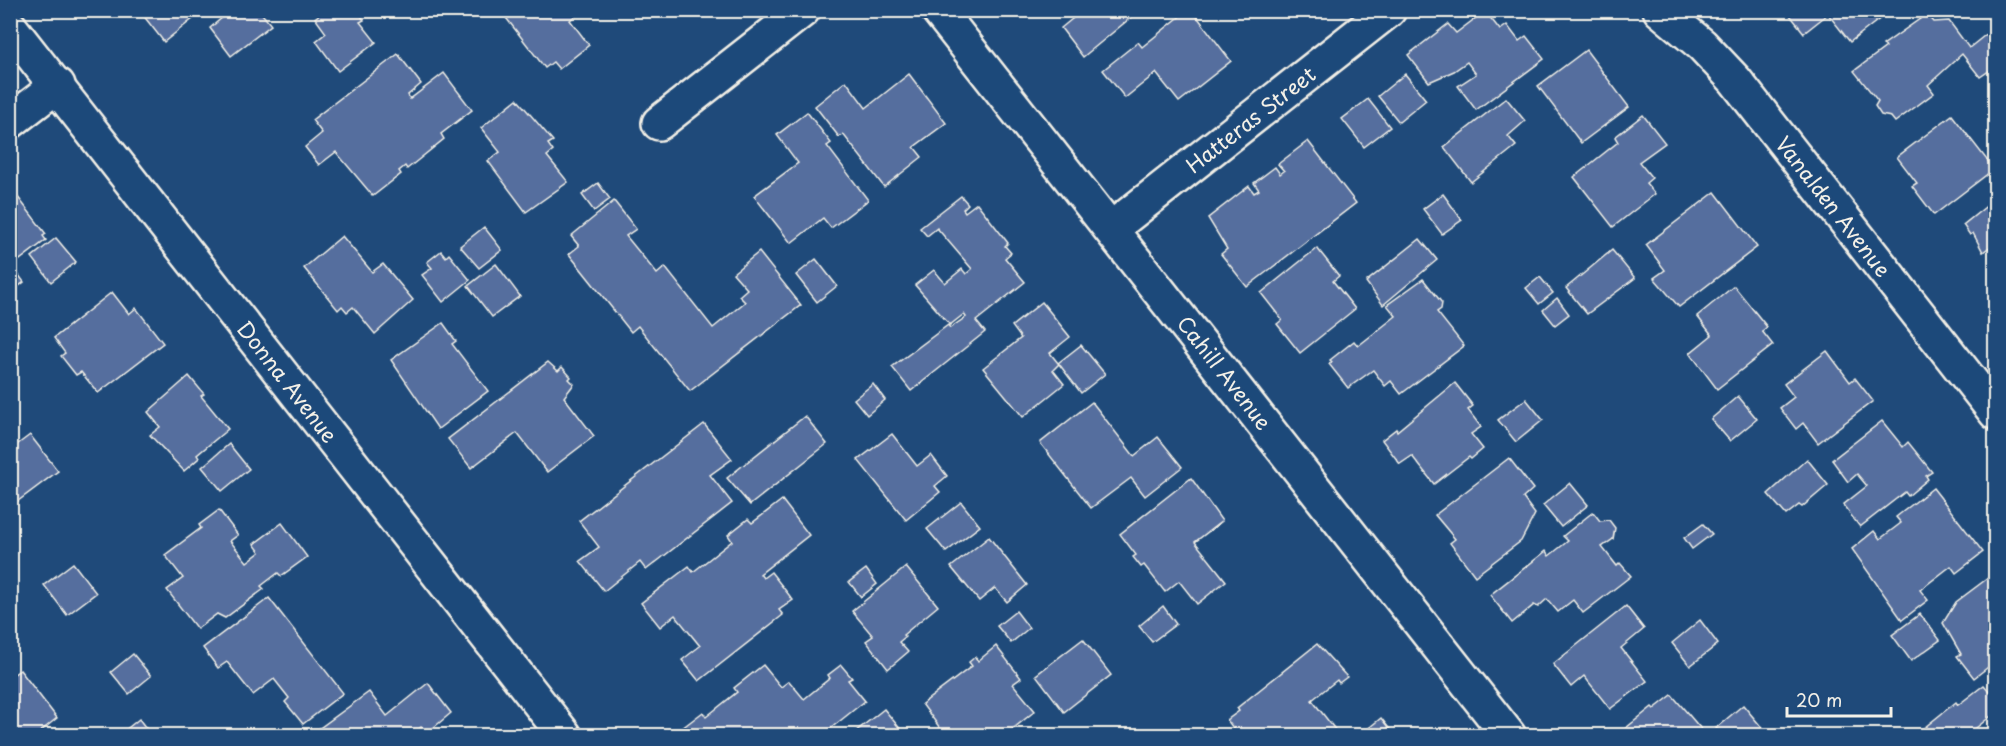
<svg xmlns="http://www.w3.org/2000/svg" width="2006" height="746" font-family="'Playpen Sans',sans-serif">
  <rect width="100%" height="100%" fill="#1f4a7a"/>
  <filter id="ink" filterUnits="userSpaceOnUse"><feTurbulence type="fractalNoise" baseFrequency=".0167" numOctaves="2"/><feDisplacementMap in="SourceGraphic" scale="12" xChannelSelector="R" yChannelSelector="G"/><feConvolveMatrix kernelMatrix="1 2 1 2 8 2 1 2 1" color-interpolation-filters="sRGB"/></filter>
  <g filter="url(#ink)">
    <g fill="#556e9e" stroke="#f4f1e8" stroke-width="1.5">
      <polygon points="139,10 204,10 164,42"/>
      <polygon points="220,10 259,10 271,25 231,56 210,28 224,16"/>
      <polygon points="357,10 364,20 360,22 376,42 338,71 316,41 326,33 315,18 325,10"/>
      <polygon points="500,10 582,10 570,20 589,45 559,69 553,62 545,68"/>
      <polygon points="1083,10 1087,14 1091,10 1140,10 1083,57 1061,28"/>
      <polygon points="1188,10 1192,10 1231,61 1179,102 1156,73 1125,98 1103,70 1138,42 1142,47"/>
      <polygon points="1786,10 1891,10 1850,42 1828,14 1804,33"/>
      <polygon points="1485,11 1500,30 1507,25 1519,41 1526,36 1544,59 1476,110 1458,86 1476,74 1467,62 1454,71 1429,82 1408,55 1448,24 1456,33"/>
      <polygon points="1927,14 1934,22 1949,21 1969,48 1989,32 1996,41 1996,66 1980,77 1962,54 1928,85 1934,93 1895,122 1891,117 1881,115 1875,106 1878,101 1854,71 1886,47 1883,45"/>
      <polygon points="1586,50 1629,107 1581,143 1538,86"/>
      <polygon points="398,54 421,84 408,95 410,99 444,73 472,110 441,134 444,139 407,169 405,166 399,171 401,174 373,196 336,152 319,165 305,147 322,133 312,120"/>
      <polygon points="909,74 946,123 914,147 922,157 884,187 843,134 839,137 815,106 846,81 866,108"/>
      <polygon points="1405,74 1426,100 1399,122 1378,96"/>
      <polygon points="1506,98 1525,121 1508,136 1516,146 1471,182 1444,147"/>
      <polygon points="517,99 553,141 548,144 553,151 547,156 568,182 526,212 488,161 500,152 481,128"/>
      <polygon points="1368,99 1390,127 1364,147 1342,119"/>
      <polygon points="807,112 831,143 827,146 868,200 831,228 823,218 791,243 754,196 798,163 777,135"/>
      <polygon points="1643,115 1665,143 1639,162 1652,178 1646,183 1655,194 1613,227 1574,177 1618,142 1615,137"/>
      <polygon points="1952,115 1994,169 1934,215 1912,186 1917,183 1897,157"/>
      <polygon points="1308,141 1356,203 1247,287 1221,254 1227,249 1208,218 1249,186 1254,193 1259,190 1254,183 1275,167 1280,174 1284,171 1278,164"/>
      <polygon points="598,183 610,199 594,211 582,195"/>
      <polygon points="1715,192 1757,247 1679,307 1654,278 1665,270 1646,245"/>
      <polygon points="1443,194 1462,220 1442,234 1423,209"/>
      <polygon points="17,196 46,234 43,236 46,240 12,266 24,282 10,293 10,201"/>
      <polygon points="961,196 968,204 963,209 965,212 977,203 1008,243 1005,246 1011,253 1005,258 1025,282 976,321 985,332 911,391 892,367 948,325 950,328 966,317 964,314 950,325 915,285 934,270 945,283 962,269 966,274 972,269 937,228 927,236 920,228"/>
      <polygon points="614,201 636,229 626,236 657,274 665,267 713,328 745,302 739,296 747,289 733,273 759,252 801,305 690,391 638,326 631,332 569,254 579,246 571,236"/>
      <polygon points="1989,204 1993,209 1996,206 1996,242 1983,252 1973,233 1970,235 1963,225"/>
      <polygon points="484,227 502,250 479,268 460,246"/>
      <polygon points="342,236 372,272 383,264 413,300 375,334 353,307 347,312 342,306 338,310 304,268"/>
      <polygon points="56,238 76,262 51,282 32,257"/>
      <polygon points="1420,239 1437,260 1383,305 1366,282"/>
      <polygon points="1317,248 1339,276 1333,281 1355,309 1300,353 1277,324 1282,320 1261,293"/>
      <polygon points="1612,250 1635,278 1587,314 1566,288"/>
      <polygon points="441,251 446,257 449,254 470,280 443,302 422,275 432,268 427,262"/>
      <polygon points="816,259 837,286 817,302 796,275"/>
      <polygon points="496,264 520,296 492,317 468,286"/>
      <polygon points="1540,277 1553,293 1539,304 1526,288"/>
      <polygon points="1423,279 1442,303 1441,309 1437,312 1464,346 1401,394 1391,381 1385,386 1373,370 1348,388 1329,364 1332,362 1330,360 1354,341 1358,346 1396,316 1387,305"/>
      <polygon points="1734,286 1767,327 1762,331 1773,345 1717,389 1690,353 1712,335 1697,316"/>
      <polygon points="112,292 129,314 136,308 163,343 98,393 81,372 76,375 61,356 65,353 54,338"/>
      <polygon points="1557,298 1569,314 1555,325 1543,310"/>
      <polygon points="1042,302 1070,337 1050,353 1058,363 1081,345 1105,374 1081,393 1059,364 1053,370 1064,384 1023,417 983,368 1021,338 1012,326"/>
      <polygon points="443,323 456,341 452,344 488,391 438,429 391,360"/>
      <polygon points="1827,351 1850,382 1855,378 1873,401 1818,443 1803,423 1796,429 1780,408 1794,397 1784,384"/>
      <polygon points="548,362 558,371 562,367 571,377 569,379 574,384 564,397 594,436 547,472 517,433 471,468 448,439"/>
      <polygon points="189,376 204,394 201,396 228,429 197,455 199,458 184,471 150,435 160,427 148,412"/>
      <polygon points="1455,383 1473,406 1468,410 1481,427 1471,434 1483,449 1471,459 1469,457 1434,484 1412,456 1400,464 1382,440 1396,429 1397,431"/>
      <polygon points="873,384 885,400 867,415 854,399"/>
      <polygon points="1738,396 1757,419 1730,441 1711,419"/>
      <polygon points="1526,399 1543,420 1516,442 1498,420"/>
      <polygon points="1092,402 1134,456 1158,437 1182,467 1145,496 1131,478 1091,508 1040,443"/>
      <polygon points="805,416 827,444 750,505 727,478"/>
      <polygon points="1882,421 1903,447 1908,442 1932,472 1926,476 1928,479 1908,496 1905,492 1860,527 1843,505 1867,486 1857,474 1848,482 1832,460"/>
      <polygon points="704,424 732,459 710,475 732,503 646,570 640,562 604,591 580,561 599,547 579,521"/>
      <polygon points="892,434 917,466 931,455 947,476 935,486 940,492 906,520 858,460"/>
      <polygon points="30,435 58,471 10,507 10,450"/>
      <polygon points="229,444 249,469 222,491 202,467"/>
      <polygon points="1509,458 1533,489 1523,498 1535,514 1521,541 1475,576 1450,543 1455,539 1435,515"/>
      <polygon points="1807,459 1828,485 1802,507 1799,505 1786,515 1768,494"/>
      <polygon points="1191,478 1222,521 1195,542 1226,581 1197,604 1179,581 1165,592 1144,565 1141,567 1133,557 1136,555 1120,534"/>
      <polygon points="1570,483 1588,505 1561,527 1543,505"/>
      <polygon points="1933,488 1983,552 1956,573 1951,566 1920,590 1928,600 1902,620 1852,549 1874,531 1880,539 1901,523 1896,517"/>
      <polygon points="782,500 809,535 760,574 763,578 771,572 793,600 779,610 783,615 699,681 682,660 700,646 675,615 660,627 641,603 689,566 693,572 732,541 728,535 748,519 752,523"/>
      <polygon points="961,502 980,526 946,552 927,529"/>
      <polygon points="219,510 238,535 230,541 247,562 260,552 254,544 282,523 307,557 281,576 278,573 261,586 264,589 225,618 217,614 197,629 167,590 183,578 165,555 201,528 199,525"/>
      <polygon points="1593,512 1600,521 1609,520 1615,528 1613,539 1602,547 1617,566 1620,563 1631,576 1583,613 1573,600 1558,612 1547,599 1538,607 1534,605 1512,623 1490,595 1546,551 1549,556 1568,541 1563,536"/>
      <polygon points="1703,524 1712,534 1692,549 1684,538"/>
      <polygon points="989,537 1027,585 1007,602 995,588 979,601 951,567"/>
      <polygon points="73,563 96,593 67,615 44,585"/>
      <polygon points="906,567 938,606 903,635 905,637 899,642 908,652 888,669 866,641 873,636 852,611"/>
      <polygon points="866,569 877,584 861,597 849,582"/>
      <polygon points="1992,575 1996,580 1996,661 1974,678 1957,656 1961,654 1943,623 1956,602"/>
      <polygon points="269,598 343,693 303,724 285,702 289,698 274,679 253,695 227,662 218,668 203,648"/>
      <polygon points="1163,606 1176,624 1152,642 1139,626"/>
      <polygon points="1626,606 1644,629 1621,648 1647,681 1610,709 1584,676 1571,687 1553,664"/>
      <polygon points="1016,611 1029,628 1011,643 997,626"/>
      <polygon points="1920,614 1940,640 1911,661 1892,635"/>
      <polygon points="1700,620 1718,644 1690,666 1672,643"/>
      <polygon points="1083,639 1111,675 1064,712 1036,675"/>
      <polygon points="1317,644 1347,677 1339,683 1337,680 1312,700 1337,732 1334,736 1239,736 1227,720 1239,711 1237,708"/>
      <polygon points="996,646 1021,678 1013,684 1035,711 1004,736 946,736 922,704 972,666 969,662 975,657 978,661"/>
      <polygon points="133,654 151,676 129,694 111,672"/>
      <polygon points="763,665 781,687 789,681 804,699 830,678 828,675 841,665 852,678 848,680 865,701 821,736 673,735 703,712 706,717 737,692 734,688"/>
      <polygon points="20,670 57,718 35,736 10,736 10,677"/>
      <polygon points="428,683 451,713 426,734 421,727 411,736 315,736 313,733 369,692 387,716"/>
      <polygon points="1984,685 1996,699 1996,712 1966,736 1914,736 1956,702 1958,705"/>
      <polygon points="1672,695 1707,736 1616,736 1652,707 1654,709"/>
      <polygon points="1743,705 1763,729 1754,736 1723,736 1716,728"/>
      <polygon points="884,709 906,736 850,736"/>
      <polygon points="1381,718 1395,736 1359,736"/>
      <polygon points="139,719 152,736 118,736"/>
    </g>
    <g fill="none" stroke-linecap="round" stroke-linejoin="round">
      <g stroke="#f4f1e8" stroke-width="38">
        <g id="street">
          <polyline points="938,10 1509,736"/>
          <polyline points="1660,10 1702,45 1735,80 1996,413"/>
          <polyline points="10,27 565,736"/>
          <polyline points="10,122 58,85"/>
          <polyline points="659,123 803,10"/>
          <polyline points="1112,228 1389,10"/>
        </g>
      </g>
      <use href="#street" stroke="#1f4a7a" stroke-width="33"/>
    </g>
  </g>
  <g text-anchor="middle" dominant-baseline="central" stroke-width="4.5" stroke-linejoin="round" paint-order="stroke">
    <g font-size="21" fill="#f4f1e8" stroke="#1f4a7a">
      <text transform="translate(1250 119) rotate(-38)">Hatteras Street</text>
      <text transform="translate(1834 206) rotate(52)">Vanalden Avenue</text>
      <text transform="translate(1225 372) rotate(52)">Cahill Avenue</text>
      <text transform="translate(288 381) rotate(52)">Donna Avenue</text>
    </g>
  </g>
  <rect width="2006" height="746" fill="none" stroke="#1f4a7a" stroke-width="36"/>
  <rect x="18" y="18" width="1970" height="710" fill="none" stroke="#f4f1e8" stroke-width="2" filter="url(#ink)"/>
  <path d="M1787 707v9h104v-9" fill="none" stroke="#f4f1e8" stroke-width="3"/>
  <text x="1796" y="707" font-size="18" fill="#f4f1e8" stroke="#1f4a7a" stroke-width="4.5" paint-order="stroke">20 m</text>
</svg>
